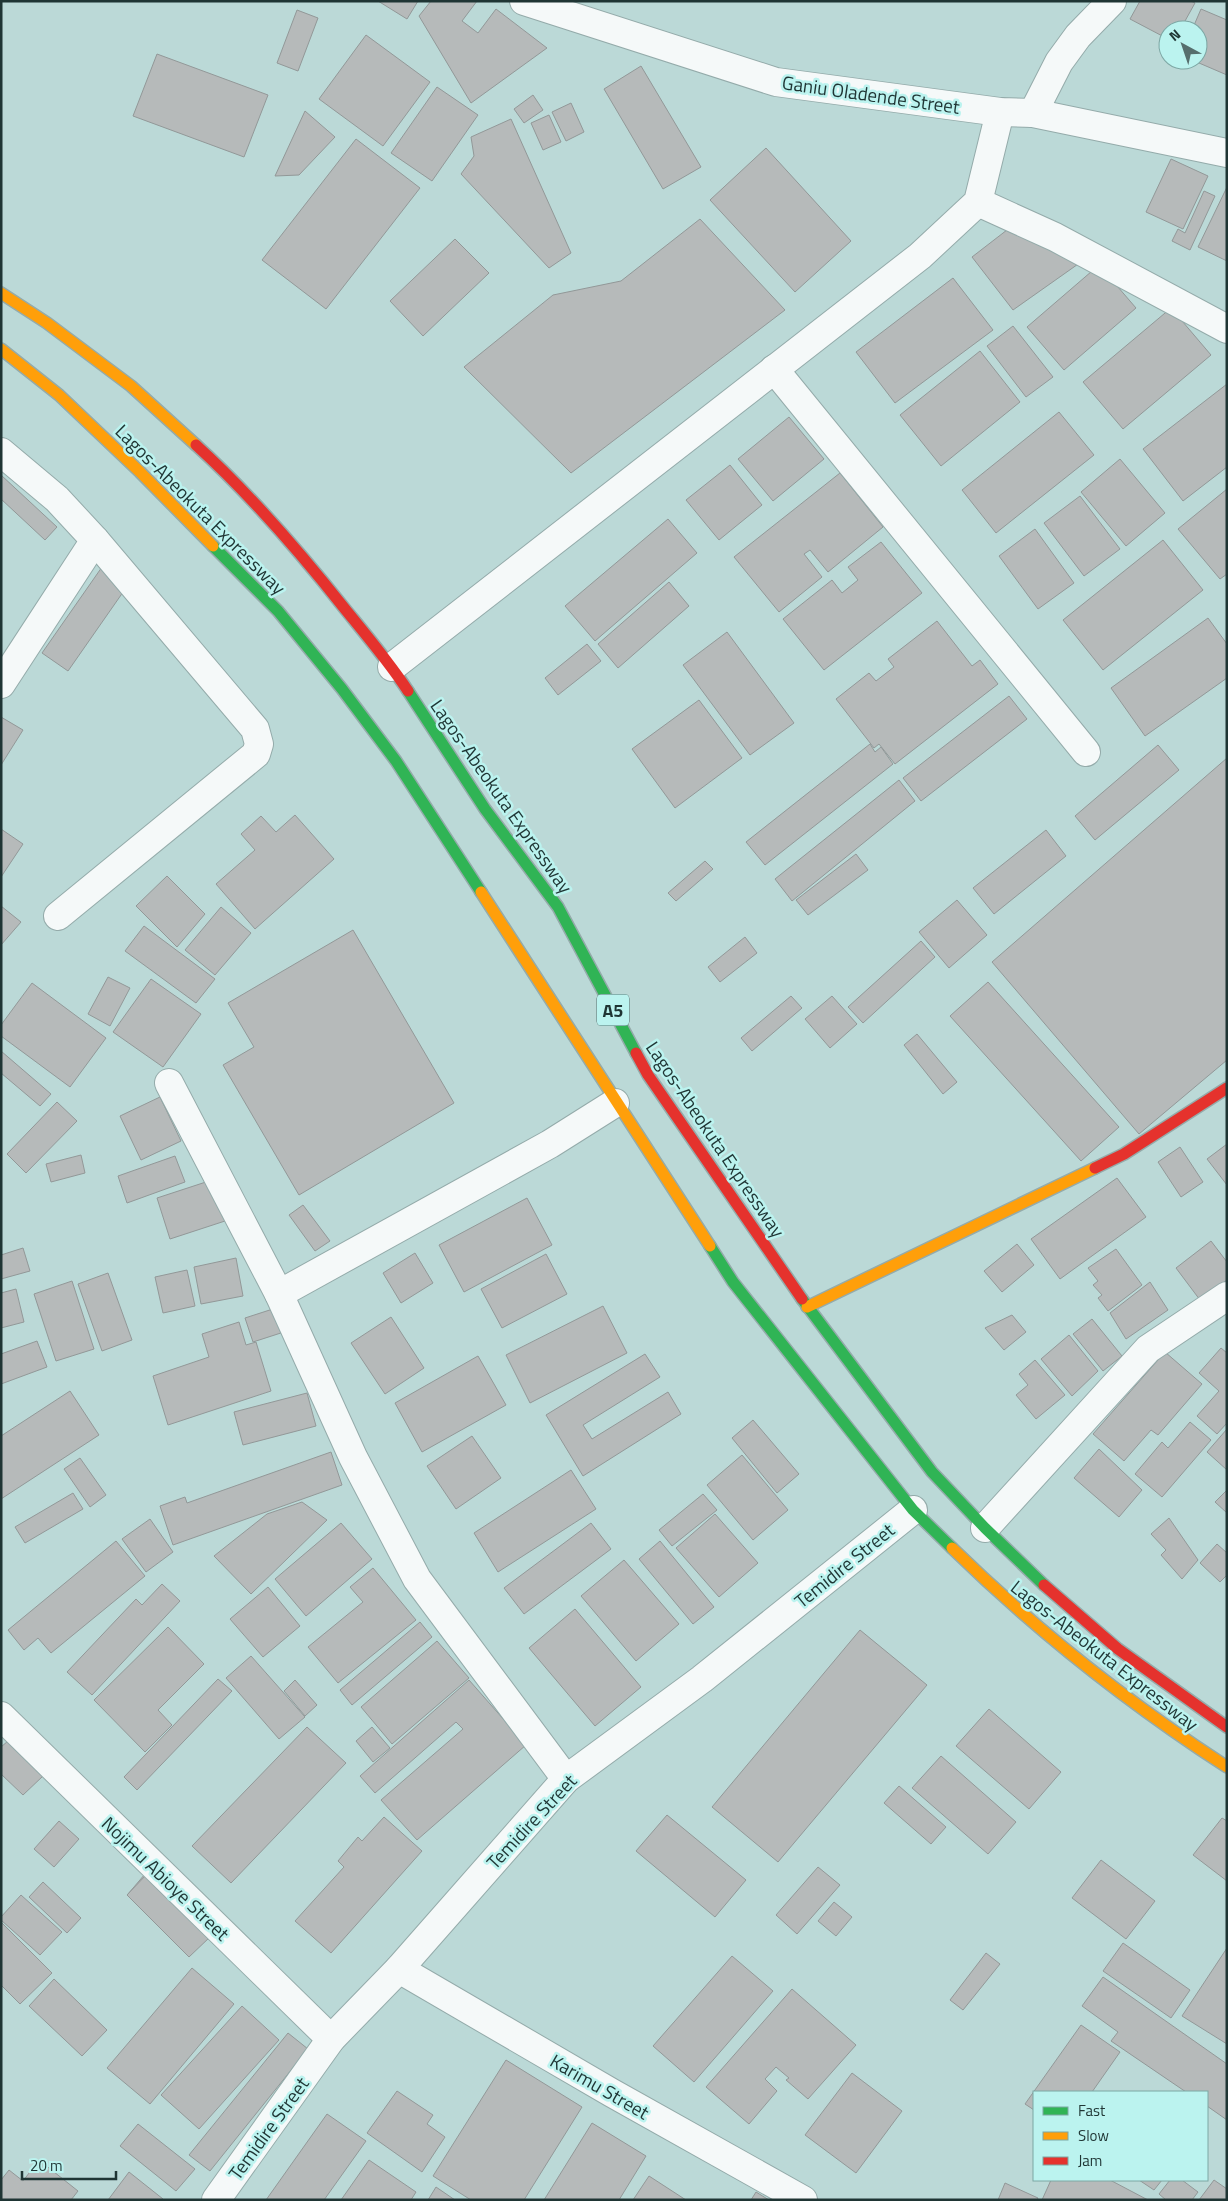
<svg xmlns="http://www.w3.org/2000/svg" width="1228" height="2201" font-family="'Titillium Web',sans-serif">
  <rect width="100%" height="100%" fill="#bbd9d7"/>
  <g fill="#b6baba" stroke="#929898">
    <polygon points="378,1 418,1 407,19"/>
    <polygon points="431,1 477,1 462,21 478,33 496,9 547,48 471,103 419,16"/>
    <polygon points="1140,1 1191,1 1195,3 1180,30 1168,30 1168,39 1130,19"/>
    <polygon points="1201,9 1227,20 1227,75 1192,60 1198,60 1198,30 1192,30"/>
    <polygon points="297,10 318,18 298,71 277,63"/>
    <polygon points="366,35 430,82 383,146 319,99"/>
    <polygon points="157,54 268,95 244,157 133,116"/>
    <polygon points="641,66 701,167 663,189 604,89"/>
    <polygon points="437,87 478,115 432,181 391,153"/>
    <polygon points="533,95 543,110 524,123 514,109"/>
    <polygon points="571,103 584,132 566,141 552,112"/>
    <polygon points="305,111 335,137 299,175 275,176"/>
    <polygon points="549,115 561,142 543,150 531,123"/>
    <polygon points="511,119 571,253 549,268 461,174 474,156 471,137"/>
    <polygon points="356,139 420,188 326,309 262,260"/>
    <polygon points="766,148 851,241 795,292 710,200"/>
    <polygon points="1171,159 1208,176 1183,229 1146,212"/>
    <polygon points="1227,187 1227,261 1198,247"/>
    <polygon points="1204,191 1215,196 1190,250 1172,241 1178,229 1185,233"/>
    <polygon points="700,219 785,310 571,473 464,367 553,295 621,281"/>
    <polygon points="1016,223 1081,262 1013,310 972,257"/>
    <polygon points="455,239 489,273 423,336 390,301"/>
    <polygon points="1099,265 1136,308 1064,370 1027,327"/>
    <polygon points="953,278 993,330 895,403 856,352"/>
    <polygon points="1171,308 1211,355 1123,429 1083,382"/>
    <polygon points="1013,326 1053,377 1026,397 987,346"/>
    <polygon points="980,351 1020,402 941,466 900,415"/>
    <polygon points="1227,384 1227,467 1183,501 1143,449"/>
    <polygon points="1059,412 1094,455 996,533 962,490"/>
    <polygon points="789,417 824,459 773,501 738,459"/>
    <polygon points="1120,459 1165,513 1126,546 1081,492"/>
    <polygon points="730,465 762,505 719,540 686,500"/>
    <polygon points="840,473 883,527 828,572 810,550 804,554 822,577 779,612 734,557"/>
    <polygon points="1,475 57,527 45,540 1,499"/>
    <polygon points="1227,489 1227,574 1220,579 1178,529"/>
    <polygon points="1080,496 1120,549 1084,576 1044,523"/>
    <polygon points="668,519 697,553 595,641 565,606"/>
    <polygon points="1035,529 1074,583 1038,609 999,556"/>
    <polygon points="1163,540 1203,590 1103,670 1063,620"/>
    <polygon points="881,542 922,593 824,670 783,619 832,580 842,593 858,580 848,567"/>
    <polygon points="102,567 128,585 68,671 42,653"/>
    <polygon points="669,582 689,606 618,668 598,644"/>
    <polygon points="1208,618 1227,644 1227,678 1145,736 1111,688"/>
    <polygon points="937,621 972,666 980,660 998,684 895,764 879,744 874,748 836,699 869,673 876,681 894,667 888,659"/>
    <polygon points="727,632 794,723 750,755 683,665"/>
    <polygon points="587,644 601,661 558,695 545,678"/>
    <polygon points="1009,696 1027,719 921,801 903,778"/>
    <polygon points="699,700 742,758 675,808 632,749"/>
    <polygon points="1,717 23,730 1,765"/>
    <polygon points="870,744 875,752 881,747 893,764 765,865 746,842"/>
    <polygon points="1158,745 1179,770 1095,840 1075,816"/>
    <polygon points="1227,758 1227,1060 1139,1134 992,962"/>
    <polygon points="899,780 915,801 792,901 775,879"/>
    <polygon points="295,815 334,859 255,929 216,884 255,850 241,834 261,816 276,832"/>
    <polygon points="1,829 23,844 1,877"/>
    <polygon points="1046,830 1066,856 994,914 973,888"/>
    <polygon points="856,854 868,870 808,915 796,900"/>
    <polygon points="705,861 713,869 676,901 668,893"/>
    <polygon points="167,876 205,914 177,947 136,906"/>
    <polygon points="957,900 987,935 949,968 919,932"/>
    <polygon points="1,906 21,922 1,945"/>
    <polygon points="221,907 251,933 215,975 185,950"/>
    <polygon points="144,926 215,979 196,1003 125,951"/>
    <polygon points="353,930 454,1103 299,1195 223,1065 254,1047 228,1003"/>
    <polygon points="745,937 757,953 720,982 708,967"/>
    <polygon points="921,941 935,957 863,1023 848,1007"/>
    <polygon points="108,977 130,988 110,1026 88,1014"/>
    <polygon points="151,979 201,1014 163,1067 113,1032"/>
    <polygon points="988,982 1119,1127 1081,1161 950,1016"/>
    <polygon points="32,983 106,1038 70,1087 1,1036 1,1025"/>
    <polygon points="791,996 802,1008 752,1051 741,1038"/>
    <polygon points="832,996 857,1024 830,1048 805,1019"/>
    <polygon points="917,1034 957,1082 943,1094 904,1045"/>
    <polygon points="1,1051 51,1094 40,1106 1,1073"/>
    <polygon points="160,1097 181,1141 141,1160 120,1116"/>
    <polygon points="57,1102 77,1121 26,1173 7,1154"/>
    <polygon points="1227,1144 1227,1185 1207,1159"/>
    <polygon points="1180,1147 1203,1182 1181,1197 1158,1162"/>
    <polygon points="81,1155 85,1173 51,1182 46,1164"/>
    <polygon points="175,1156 185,1182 127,1203 118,1176"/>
    <polygon points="1117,1178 1146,1217 1060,1279 1031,1239"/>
    <polygon points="212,1180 225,1221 170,1239 157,1198"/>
    <polygon points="527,1198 552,1245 464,1292 439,1245"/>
    <polygon points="303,1205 330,1241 315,1251 289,1215"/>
    <polygon points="1211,1241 1227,1262 1227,1280 1200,1300 1176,1268"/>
    <polygon points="1017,1244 1034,1265 1002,1292 984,1271"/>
    <polygon points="23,1248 30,1271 1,1279 1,1255"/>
    <polygon points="1116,1249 1142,1285 1108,1311 1098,1298 1102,1295 1093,1285 1098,1281 1088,1268"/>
    <polygon points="415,1253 433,1283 401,1303 383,1273"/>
    <polygon points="546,1254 567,1294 502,1328 481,1289"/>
    <polygon points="236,1258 243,1296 201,1304 194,1267"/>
    <polygon points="187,1270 195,1306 163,1313 155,1277"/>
    <polygon points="108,1273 132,1340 102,1351 78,1284"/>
    <polygon points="72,1281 94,1349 56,1361 34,1294"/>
    <polygon points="1150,1282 1168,1310 1126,1339 1110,1313"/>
    <polygon points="16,1289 24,1322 1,1328 1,1293"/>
    <polygon points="603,1306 627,1353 530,1403 506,1355"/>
    <polygon points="279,1307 287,1331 253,1342 245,1318"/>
    <polygon points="1012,1315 1026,1332 1004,1350 985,1328"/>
    <polygon points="391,1317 424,1368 385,1394 351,1343"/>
    <polygon points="1092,1319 1122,1356 1103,1371 1073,1334"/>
    <polygon points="239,1322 246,1345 256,1342 271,1391 168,1425 153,1376 209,1357 202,1334"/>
    <polygon points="1069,1335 1098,1371 1072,1396 1041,1359"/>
    <polygon points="37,1341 47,1367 1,1384 1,1354"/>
    <polygon points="1221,1348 1227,1353 1227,1423 1217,1434 1197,1416 1219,1391 1199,1373"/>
    <polygon points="1165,1352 1202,1384 1158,1435 1151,1430 1124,1461 1093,1434"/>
    <polygon points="645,1354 660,1377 583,1425 592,1439 668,1392 681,1414 583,1476 546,1415"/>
    <polygon points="478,1356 506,1405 422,1452 395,1403"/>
    <polygon points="1035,1360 1065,1395 1036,1419 1016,1395 1028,1385 1019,1374"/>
    <polygon points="70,1391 99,1435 1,1499 1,1436"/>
    <polygon points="307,1393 316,1426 243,1445 234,1412"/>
    <polygon points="753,1420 799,1474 777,1493 732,1438"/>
    <polygon points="1190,1422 1211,1440 1162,1497 1135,1474 1162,1442 1168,1448"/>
    <polygon points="1227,1429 1227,1470 1207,1452"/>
    <polygon points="472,1436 501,1478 456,1509 427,1466"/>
    <polygon points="1099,1449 1142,1490 1119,1517 1074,1478"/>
    <polygon points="331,1452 342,1485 173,1545 160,1506 185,1497 187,1503"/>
    <polygon points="742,1455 788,1510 753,1540 707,1485"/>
    <polygon points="80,1458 106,1495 90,1507 64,1469"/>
    <polygon points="571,1470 596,1509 498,1572 474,1533"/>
    <polygon points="1227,1490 1227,1513 1215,1502"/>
    <polygon points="73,1493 83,1509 25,1543 15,1527"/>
    <polygon points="703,1494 717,1510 672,1546 659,1530"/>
    <polygon points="302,1502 327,1520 251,1594 214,1556 267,1514"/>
    <polygon points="715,1514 758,1563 719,1597 676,1548"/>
    <polygon points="1169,1518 1198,1560 1182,1579 1161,1555 1166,1550 1151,1534"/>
    <polygon points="150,1519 173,1552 146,1572 122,1539"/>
    <polygon points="341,1523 372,1559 306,1616 275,1579"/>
    <polygon points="591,1523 611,1549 524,1614 504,1588"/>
    <polygon points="116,1541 145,1576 51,1653 38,1638 24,1650 8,1630"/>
    <polygon points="660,1541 714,1607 693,1624 639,1559"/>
    <polygon points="1217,1544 1227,1553 1227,1575 1220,1582 1200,1563"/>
    <polygon points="624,1560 679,1624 636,1661 581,1596"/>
    <polygon points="373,1568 416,1620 338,1683 308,1647 363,1602 350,1587"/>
    <polygon points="162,1584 180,1601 92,1695 67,1672 136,1599 142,1605"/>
    <polygon points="268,1587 300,1626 263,1657 230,1619"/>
    <polygon points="575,1609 641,1687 595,1726 529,1648"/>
    <polygon points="420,1622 432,1637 352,1705 340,1690"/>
    <polygon points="168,1627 204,1664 158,1710 172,1725 145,1752 94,1700"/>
    <polygon points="860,1630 927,1685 778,1862 712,1807"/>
    <polygon points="437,1641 469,1678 392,1744 361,1707"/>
    <polygon points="251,1656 305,1717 279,1739 226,1678"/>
    <polygon points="218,1679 232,1691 137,1790 124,1777"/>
    <polygon points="295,1680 317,1705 305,1716 284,1691"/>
    <polygon points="469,1680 526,1745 417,1840 381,1800 463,1729 456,1722 375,1793 360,1776"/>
    <polygon points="989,1709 1061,1772 1029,1809 956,1746"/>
    <polygon points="307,1727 346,1763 231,1883 192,1846"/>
    <polygon points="372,1727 390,1748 373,1762 356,1741"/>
    <polygon points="8,1741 43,1776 23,1795 1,1774 1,1747"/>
    <polygon points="941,1756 1016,1822 988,1854 912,1788"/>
    <polygon points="899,1786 946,1827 931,1844 884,1803"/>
    <polygon points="667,1815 746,1880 715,1917 636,1851"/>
    <polygon points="384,1817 422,1851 331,1953 295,1921 344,1867 338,1861 358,1837 362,1841"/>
    <polygon points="1222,1818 1227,1821 1227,1881 1193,1855"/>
    <polygon points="59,1821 79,1839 54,1867 34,1849"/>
    <polygon points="1101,1860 1155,1901 1126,1939 1072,1898"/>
    <polygon points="818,1867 840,1885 797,1934 776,1915"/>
    <polygon points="145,1874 192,1916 174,1935 128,1894"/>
    <polygon points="147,1874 210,1937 189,1957 127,1895"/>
    <polygon points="43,1882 81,1918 67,1933 29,1897"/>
    <polygon points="21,1895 62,1932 40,1955 1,1920 1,1917"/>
    <polygon points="834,1902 852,1917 836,1936 818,1921"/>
    <polygon points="1,1922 52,1973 20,2004 1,1985"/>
    <polygon points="1123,1943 1190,1990 1171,2018 1103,1971"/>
    <polygon points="1227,1948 1227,2044 1182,2016"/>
    <polygon points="986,1953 1000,1964 963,2010 950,2000"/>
    <polygon points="732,1956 773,1991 694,2082 653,2046"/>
    <polygon points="192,1968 234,2004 150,2104 107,2068"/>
    <polygon points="1103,1977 1227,2064 1227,2120 1207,2106 1207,2092 1186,2092 1111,2041 1118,2032 1082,2006"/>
    <polygon points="54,1979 107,2030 82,2056 29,2006"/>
    <polygon points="792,1989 856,2045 808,2099 786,2080 789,2078 776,2067 765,2079 777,2091 749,2124 706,2087"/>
    <polygon points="242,2006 279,2040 199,2129 161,2095"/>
    <polygon points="1081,2025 1120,2052 1092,2092 1034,2092 1034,2110 1025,2104"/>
    <polygon points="288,2033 308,2049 210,2171 189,2155"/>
    <polygon points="506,2060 582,2107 524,2200 471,2200 433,2176"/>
    <polygon points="852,2073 902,2111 856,2173 805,2135"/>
    <polygon points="397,2091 433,2115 427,2124 445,2137 422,2172 367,2133"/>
    <polygon points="327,2114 366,2141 324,2200 266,2200"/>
    <polygon points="592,2123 646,2156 619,2200 544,2200"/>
    <polygon points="138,2124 195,2169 176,2191 120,2146"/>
    <polygon points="39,2160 78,2191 71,2200 1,2200 1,2180 9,2170 23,2181"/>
    <polygon points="369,2160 416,2192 411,2200 341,2200"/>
    <polygon points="129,2172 163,2199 162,2200 108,2200"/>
    <polygon points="649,2176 686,2200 633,2200"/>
    <polygon points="1051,2180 1110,2180 1148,2200 1042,2200"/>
    <polygon points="1139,2180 1162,2180 1154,2190"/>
    <polygon points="1170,2180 1182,2180 1198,2192 1192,2200 1166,2200 1159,2194"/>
    <polygon points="1214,2180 1227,2189 1227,2200 1199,2200"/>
    <polygon points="1005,2183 1038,2198 1037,2200 998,2200"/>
    <polygon points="436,2187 455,2200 428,2200"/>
    <polygon points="756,2192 769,2200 751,2200"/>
  </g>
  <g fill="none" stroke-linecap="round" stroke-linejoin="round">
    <g stroke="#94abaa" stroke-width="30">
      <g id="street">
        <polyline points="524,1 776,82 1000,112 1033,113 1227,153"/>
        <polyline points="1033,113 1059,62 1078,36 1112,1"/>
        <polyline points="978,202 1055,237 1227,329"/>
        <polyline points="774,369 1086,752"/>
        <polyline points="1,452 57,499 95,540 1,684"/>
        <polyline points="392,667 920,256 978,202 1000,112"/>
        <polyline points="58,916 256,754 259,744 255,729 95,540"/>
        <polyline points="169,1083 279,1294"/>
        <polyline points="985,1528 1148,1349 1227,1296"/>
        <polyline points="1,1716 331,2039"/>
        <polyline points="566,1779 417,1579 353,1457 279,1294 550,1144 615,1103"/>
        <polyline points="399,1969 612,2093 803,2200"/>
        <polyline points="216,2200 331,2039 399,1969 566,1779 702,1679 913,1510"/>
      </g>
    </g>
    <g stroke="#94abaa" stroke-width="14">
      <g id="fast">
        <polyline points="213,546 278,611 342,689 396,761 481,892"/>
        <polyline points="408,691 485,809 558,907 636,1053"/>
        <polyline points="710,1246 733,1282 913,1510 952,1548"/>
        <polyline points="802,1299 932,1472 985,1528 1044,1585"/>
      </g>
    </g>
    <g stroke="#94abaa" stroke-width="14">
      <g id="slow">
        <polyline points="1,293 47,323 131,386 196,445"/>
        <polyline points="1,349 59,395 140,472 213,546"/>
        <polyline points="481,892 710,1246"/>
        <polyline points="807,1307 1095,1168"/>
        <path d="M 952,1548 C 1037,1631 1127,1702 1227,1767"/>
      </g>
    </g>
    <g stroke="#94abaa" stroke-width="14">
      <g id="jam">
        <path d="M 196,445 C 251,495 299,551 345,609 C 367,636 389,662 408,691"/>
        <polyline points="636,1053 648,1075 802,1299"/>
        <polyline points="1095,1168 1124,1154 1227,1088"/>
        <polyline points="1044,1585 1118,1649 1227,1727"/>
      </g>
    </g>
    <use href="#street" stroke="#f5f9f9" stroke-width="28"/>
    <use href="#fast" stroke="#30b455" stroke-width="11"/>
    <use href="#slow" stroke="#ff9f0a" stroke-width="11"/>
    <use href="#jam" stroke="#e5322d" stroke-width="11"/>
  </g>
  <g text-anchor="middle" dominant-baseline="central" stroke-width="5" stroke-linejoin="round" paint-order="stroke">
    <rect fill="#bbf3ef" stroke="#4e6e6c" stroke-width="1" x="597" y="994.5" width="32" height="31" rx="4"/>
    <g font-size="18" font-weight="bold" fill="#1f3534">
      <text x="613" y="1010">A5</text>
    </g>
    <g font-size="19" fill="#1f3534" stroke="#bbf3ef">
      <text transform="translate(871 94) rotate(8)">Ganiu Oladende Street</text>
      <text transform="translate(201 509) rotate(45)">Lagos-Abeokuta Expressway</text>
      <text transform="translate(502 796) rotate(55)">Lagos-Abeokuta Expressway</text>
      <text transform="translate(716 1139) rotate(56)">Lagos-Abeokuta Expressway</text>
      <text transform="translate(844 1565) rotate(-39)">Temidire Street</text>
      <text transform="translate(1105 1655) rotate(38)">Lagos-Abeokuta Expressway</text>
      <text transform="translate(531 1821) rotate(-47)">Temidire Street</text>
      <text transform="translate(166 1878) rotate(44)">Nojimu Abioye Street</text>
      <text transform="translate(600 2086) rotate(30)">Karimu Street</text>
      <text transform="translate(268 2128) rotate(-54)">Temidire Street</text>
    </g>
  </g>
  <rect width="1228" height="2201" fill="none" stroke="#1f3534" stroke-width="5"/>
  <rect x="1033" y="2091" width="175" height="90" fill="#bbf3ef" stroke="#7da7a4"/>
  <rect x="1043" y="2107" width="25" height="8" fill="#30b455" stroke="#7da7a4"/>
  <text x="1078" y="2116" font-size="15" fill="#1f3534">Fast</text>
  <rect x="1043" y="2132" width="25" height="8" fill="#ff9f0a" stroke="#7da7a4"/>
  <text x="1078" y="2141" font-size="15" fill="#1f3534">Slow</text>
  <rect x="1043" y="2157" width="25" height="8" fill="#e5322d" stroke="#7da7a4"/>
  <text x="1078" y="2166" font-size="15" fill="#1f3534">Jam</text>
  <g transform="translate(1183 45) rotate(320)"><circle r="24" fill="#bbf3ef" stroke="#7da7a4"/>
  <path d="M0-4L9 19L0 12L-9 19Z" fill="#566e6d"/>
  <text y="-8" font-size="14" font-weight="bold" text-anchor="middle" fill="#1f3534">N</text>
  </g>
  <path d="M22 2171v8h94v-8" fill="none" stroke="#1f3534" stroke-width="2.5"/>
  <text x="30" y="2171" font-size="15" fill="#1f3534" stroke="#bbf3ef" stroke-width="4" paint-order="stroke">20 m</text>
</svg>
